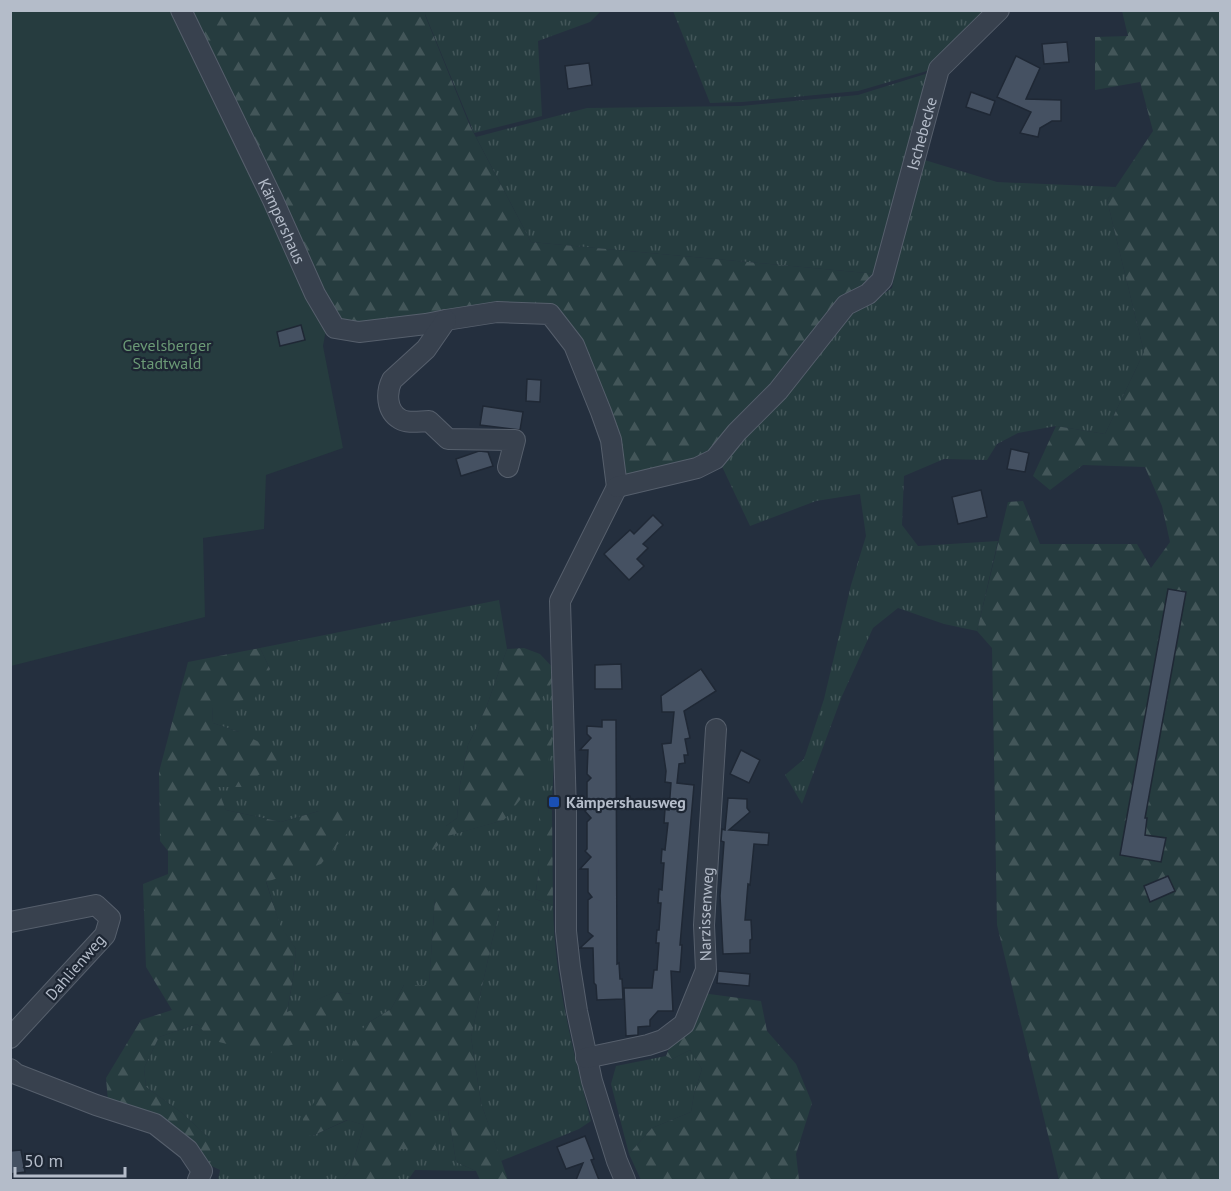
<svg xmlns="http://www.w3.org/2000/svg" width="1231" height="1191" font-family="'PT Sans',sans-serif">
  <defs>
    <pattern id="grass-tufts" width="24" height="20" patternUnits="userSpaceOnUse" patternTransform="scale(1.5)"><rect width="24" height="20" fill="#263c3f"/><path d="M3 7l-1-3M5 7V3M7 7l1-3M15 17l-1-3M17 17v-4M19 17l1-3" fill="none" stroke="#435659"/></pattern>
    <pattern id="forest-firs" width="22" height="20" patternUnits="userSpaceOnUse" patternTransform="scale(1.5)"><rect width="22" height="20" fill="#263c3f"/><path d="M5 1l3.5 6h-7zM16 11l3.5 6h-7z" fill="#435659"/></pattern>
  </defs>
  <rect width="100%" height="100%" fill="#242f3e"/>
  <g fill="url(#grass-tufts)">
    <polygon points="426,10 601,11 590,22 538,41 542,116 474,133 425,14"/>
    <polygon points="673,11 996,11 937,68 858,91 742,102 710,103"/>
    <polygon points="935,71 877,274 531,242 476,137 587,108 741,106 858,95"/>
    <polygon points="918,158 997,182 1116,187 1107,200 1144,352 1105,434 1056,426 1018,433 997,444 987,460 944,459 904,476 902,525 918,546 998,541 977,631 944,624 898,608 873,628 842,696 802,804 785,775 804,759 824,699 851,585 866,536 860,494 816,501 750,526 718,458 848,317 892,288"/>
    <path d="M 499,600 L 507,649 L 486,708 L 468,745 L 460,785 L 457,818 L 446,826 L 433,850 L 447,836 L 504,820 L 553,738 L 533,710 L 558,673 L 552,803 L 550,803 L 550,806 L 539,808 L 539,868 L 535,899 L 553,905 C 554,979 573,1050 591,1121 L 579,1129 L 501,1161 L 481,1103 L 471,1037 L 492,941 L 500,910 L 435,898 L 429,985 L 404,985 L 391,1009 L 366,1024 L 312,1136 L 348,1120 L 364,1125 L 351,1169 L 342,1180 L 218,1180 L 220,1170 L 199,1160 L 209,1138 L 182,1113 L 146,1087 L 144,1068 L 159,1037 L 197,1024 L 212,1040 L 352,994 L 335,992 L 287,1013 L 293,978 L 296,949 L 280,926 L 266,881 L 319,811 L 281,822 L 226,810 L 216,787 L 239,732 L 213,723 L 212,706 L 270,669 L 260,648 Z"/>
    <polygon points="690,1050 702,1069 694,1094 691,1112 652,1128 629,1154 611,1084 616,1066 666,1056 672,1059"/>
    <path d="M 448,1110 L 456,1162 L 476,1171 L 415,1170 L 408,1180 L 381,1180 C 394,1159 408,1138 411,1111 Z"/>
  </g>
  <g fill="url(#forest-firs)">
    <polygon points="10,11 426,11 425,15 470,126 531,242 877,274 713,455 624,478 551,308 337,325"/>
    <polygon points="1122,11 1220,11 1220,1180 1059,1180 997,925 992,648 977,631 1008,502 1023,501 1040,544 1137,544 1151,568 1170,542 1162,506 1145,467 1083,465 1050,490 1033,476 1056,426 1105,434 1144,352 1107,200 1153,131 1140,82 1095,90 1095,37 1128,36"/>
    <polygon points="260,648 270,669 255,698 212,706 213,723 239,732 287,756 241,787 217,787 226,810 281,822 319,811 360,810 363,815 321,864 266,882 280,925 296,949 293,978 287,1012 335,992 352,994 340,1017 294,1044 267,1054 211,1040 197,1024 159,1037 144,1068 146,1087 182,1113 209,1138 211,1153 199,1160 181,1144 109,1113 106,1078 141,1020 172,1010 146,967 143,884 168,874 168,851 160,841 159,772 188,662"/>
    <polygon points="524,648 540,654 558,673 534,710 553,738 547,766 504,820 448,836 433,850 425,845 432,823 446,826 457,818 460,785 468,745 486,708 507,649"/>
    <polygon points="550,806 550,809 552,810 553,905 535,899 539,868 539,807"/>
    <polygon points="483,883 500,910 492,941 471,1037 481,1103 508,1180 480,1180 476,1171 456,1162 448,1110 411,1112 410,1122 436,1132 435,1150 401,1149 381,1180 342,1180 351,1169 364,1125 347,1120 312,1136 302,1135 303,1119 366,1024 391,1009 404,985 429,985 435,898 445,889"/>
    <polygon points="702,993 761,1001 767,1031 796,1064 812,1103 796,1154 799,1180 641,1180 629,1154 652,1128 691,1112 694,1094 702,1069 690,1050 672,1059 666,1056 673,1039"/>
  </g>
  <polygon fill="#263c3f" points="11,11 178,11 327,325 323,346 343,448 266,475 264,529 203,538 205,617 11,666"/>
  <g fill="#455162" stroke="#1f2835" stroke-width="1.5">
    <polygon points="1067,42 1069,62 1044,64 1042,44"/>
    <polygon points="1016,56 1040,68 1026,99 1061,100 1061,121 1052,121 1040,128 1038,137 1020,133 1031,112 997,97"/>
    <polygon points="589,63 592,85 568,89 565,66"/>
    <polygon points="971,92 995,101 990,115 966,107"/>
    <polygon points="301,325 305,340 280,346 277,332"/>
    <polygon points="527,379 541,380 540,402 526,401"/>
    <polygon points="483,406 523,412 520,430 480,425"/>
    <polygon points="1011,449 1029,453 1025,472 1007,469"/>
    <polygon points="479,451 488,452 493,466 461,476 456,459"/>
    <polygon points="981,490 987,517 958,524 952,497"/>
    <polygon points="653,515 663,525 643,544 648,548 637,559 644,566 629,580 604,554 630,530 634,534"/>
    <polygon points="1168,589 1186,592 1145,818 1147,818 1145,835 1166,838 1161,862 1120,855"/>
    <polygon points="621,664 622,689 595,689 595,665"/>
    <polygon points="701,669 716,691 684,711 690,738 685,739 688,755 684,755 685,763 679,764 677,783 694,785 680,945 682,945 680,972 671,971 673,1011 658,1011 650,1020 650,1026 638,1027 638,1035 626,1036 624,988 652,988 654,970 657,970 659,943 656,943 657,930 659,930 661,903 658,903 659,889 662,890 664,863 661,863 662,849 665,850 668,823 664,823 665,809 669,810 671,783 665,782 666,771 662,744 671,743 674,712 662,712 661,696"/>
    <polygon points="602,720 616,720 617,964 619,963 620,979 622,979 623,999 597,1000 596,985 594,983 593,948 580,948 593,936 588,932 588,900 592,897 588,892 588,869 580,869 591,857 585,851 587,849 587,822 591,818 585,811 587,809 587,782 591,778 587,774 588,750 580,750 591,738 587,734 587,726 602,727"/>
    <polygon points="741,750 760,760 749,783 730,774"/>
    <polygon points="728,798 747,799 747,808 750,812 729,830 769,833 768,845 754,844 750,885 748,884 745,920 751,920 752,939 750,940 750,953 723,954 720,896 724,842 721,841 722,829 725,830"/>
    <polygon points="1168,876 1175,891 1150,902 1144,886"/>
    <polygon points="718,971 750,974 749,986 717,983"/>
    <polygon points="585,1136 594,1159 591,1160 599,1180 576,1180 583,1163 566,1169 557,1147"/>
    <polygon points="21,1150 25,1172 10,1174 10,1151"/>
  </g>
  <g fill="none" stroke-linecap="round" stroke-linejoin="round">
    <g stroke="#565f6c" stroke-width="22">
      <g id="minor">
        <path id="s1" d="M 181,10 L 273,200 L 315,294 L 335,328 L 359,332 L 426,324 L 446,320 L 497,312 L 550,314 L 574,345 L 601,412 L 611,440 L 617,487"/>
        <path d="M 446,320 L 426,349 L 392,380 C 386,392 386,411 400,419 C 408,424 420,421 429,421 L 448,439 L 515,440 L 508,467"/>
        <polyline points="617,487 560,601 566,813 566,931 570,967 577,1011 592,1081 617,1161 625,1180"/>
        <path id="s2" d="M 617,487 L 697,468 L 715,459 L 737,432 L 778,391 L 846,305 L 868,294 L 882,280 L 939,69 L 999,10"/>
        <polyline points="10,922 96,905 110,918 105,935 10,1038"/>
        <path id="s3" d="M 586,1058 L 648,1045 L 663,1040 L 684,1024 L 706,970 L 704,925 L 707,874 L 716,729"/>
        <polyline points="10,1069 16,1074 96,1105 155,1124 188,1150 202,1171 198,1180"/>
      </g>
    </g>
    <use href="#minor" stroke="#38414e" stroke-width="20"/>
  </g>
  <rect fill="#1a4fb4" stroke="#1d2633" stroke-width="2" x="548" y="796" width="12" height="12" rx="3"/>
  <g text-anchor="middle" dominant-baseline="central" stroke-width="4.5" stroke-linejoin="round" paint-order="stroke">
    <g font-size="16" fill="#b4bcc9" stroke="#1d2633">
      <text stroke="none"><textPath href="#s2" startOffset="501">Ischebecke</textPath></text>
      <text stroke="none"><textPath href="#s1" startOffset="234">Kämpershaus</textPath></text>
      <text stroke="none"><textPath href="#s3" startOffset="220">Narzissenweg</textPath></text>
      <text transform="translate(75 967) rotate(-49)">Dahlienweg</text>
    </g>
    <g font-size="16" fill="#6b9a76" stroke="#1d2633">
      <text x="167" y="345">Gevelsberger<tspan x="167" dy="18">Stadtwald</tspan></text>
    </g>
    <g font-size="16" font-weight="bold" fill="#b4bcc9" stroke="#1d2633" text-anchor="start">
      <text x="566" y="802">Kämpershausweg</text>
    </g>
  </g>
  <rect width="1231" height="1191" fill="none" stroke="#b4bcc9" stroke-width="24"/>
  <path d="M15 1167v9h110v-9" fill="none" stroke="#b4bcc9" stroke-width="3"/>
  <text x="24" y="1167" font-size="18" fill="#b4bcc9" stroke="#1d2633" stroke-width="4.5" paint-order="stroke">50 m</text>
</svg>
